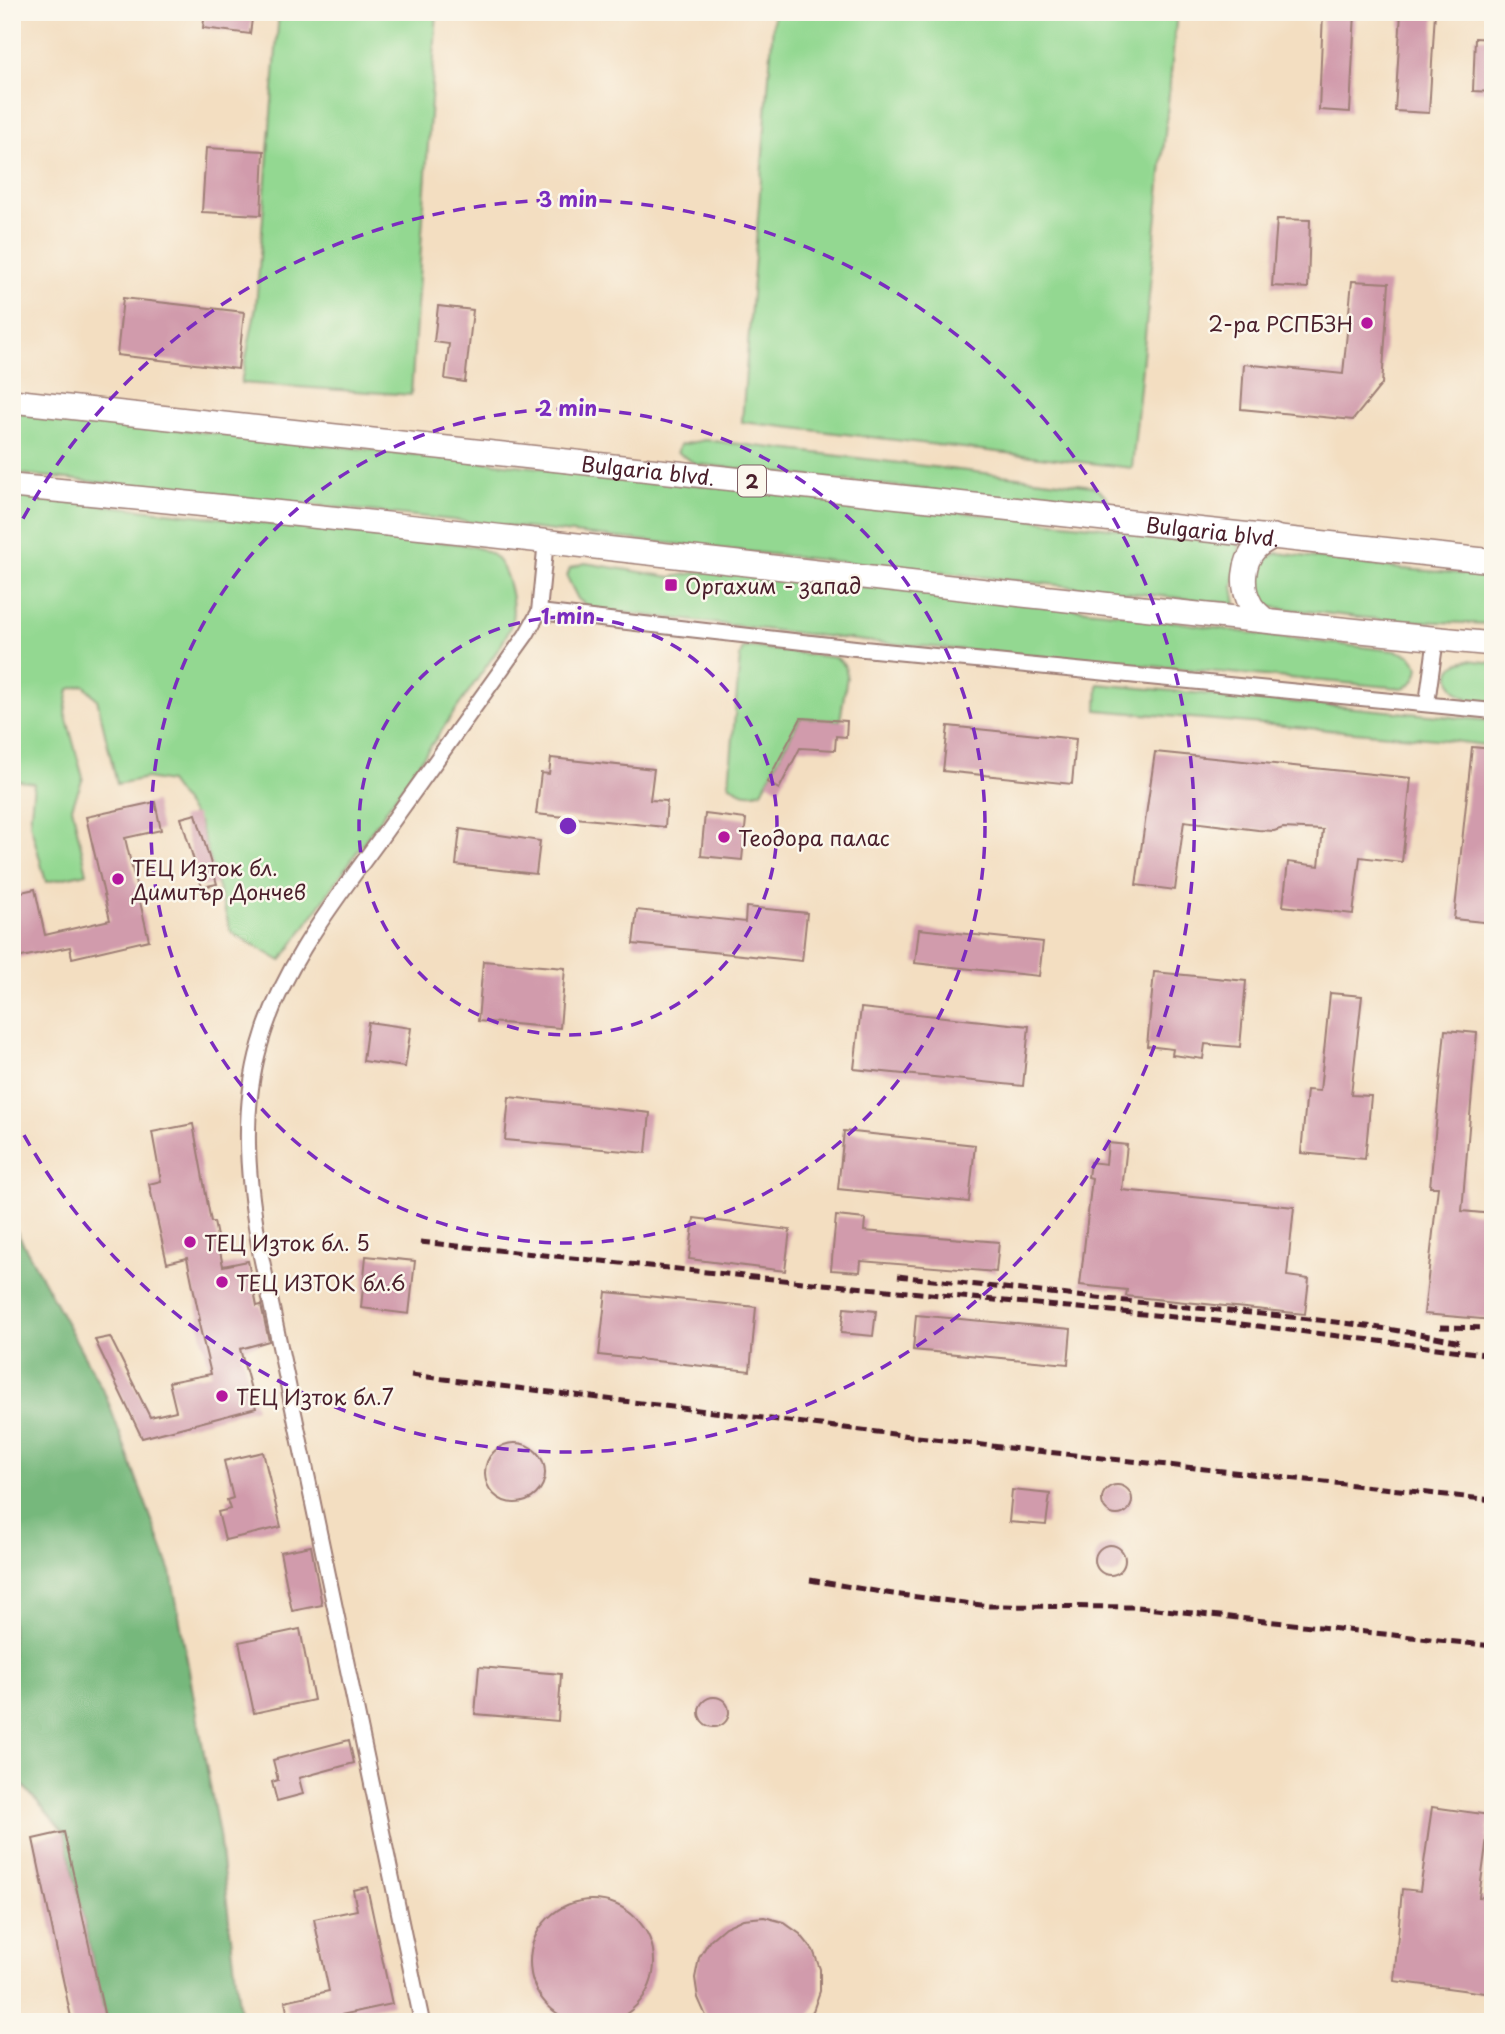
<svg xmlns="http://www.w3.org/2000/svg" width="1505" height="2034" font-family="'Playpen Sans',sans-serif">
  <rect width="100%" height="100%" fill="#fbf7ec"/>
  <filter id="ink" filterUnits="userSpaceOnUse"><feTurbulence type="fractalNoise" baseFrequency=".0143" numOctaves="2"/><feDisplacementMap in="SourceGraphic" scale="14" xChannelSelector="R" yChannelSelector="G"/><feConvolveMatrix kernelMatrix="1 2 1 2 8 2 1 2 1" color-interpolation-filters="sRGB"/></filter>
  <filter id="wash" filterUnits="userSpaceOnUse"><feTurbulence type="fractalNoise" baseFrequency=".00686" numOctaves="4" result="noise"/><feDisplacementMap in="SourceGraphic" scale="28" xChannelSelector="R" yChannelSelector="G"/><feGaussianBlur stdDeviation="1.57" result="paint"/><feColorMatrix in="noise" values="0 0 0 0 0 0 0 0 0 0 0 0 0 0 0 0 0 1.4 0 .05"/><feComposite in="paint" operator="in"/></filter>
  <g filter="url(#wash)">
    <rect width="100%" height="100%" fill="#f3dec1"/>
    <g fill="#93d891" stroke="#6e7c5e" stroke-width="2">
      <polygon points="279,12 437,12 411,395 241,383 256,307"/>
      <polygon points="774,12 1177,12 1132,468 742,422"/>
      <polygon points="12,412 1234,541 1240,546 1233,587 1236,604 12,473"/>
      <polygon points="705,440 1093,486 1107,497 1110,510 696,464 677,452 680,445"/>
      <path d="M 12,495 L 421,540 C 442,543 472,542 491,554 C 508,565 515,602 512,620 C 511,629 505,637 501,645 L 281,961 L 231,932 L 199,823 L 169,782 L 146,778 L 117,784 L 97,699 L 84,685 L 69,689 L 65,712 L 83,778 L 72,807 L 87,873 L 46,882 L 30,823 L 34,783 L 12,780 Z"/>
      <path d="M 1278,553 L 1402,569 L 1493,576 L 1493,624 L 1384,620 L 1270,607 C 1246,588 1251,564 1278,553 Z"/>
      <path d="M 585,563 L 671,577 L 718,569 L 1124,614 L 1269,636 L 1396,651 L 1410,655 L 1419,667 C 1417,679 1413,684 1402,688 L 874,642 L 592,609 L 578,599 L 567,577 L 570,568 Z"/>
      <path d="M 752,647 L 837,658 L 845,666 L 847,676 L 840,721 L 801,718 L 762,791 C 749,796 739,793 729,784 L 740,656 L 743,648 Z"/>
      <path d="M 1468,660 L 1493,663 L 1493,702 C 1485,701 1477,701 1469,699 C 1455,695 1441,675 1457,664 C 1460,662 1464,661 1468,660 Z"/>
      <polygon points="1098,684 1493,721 1493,746 1437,739 1097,710"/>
    </g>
    <polygon fill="#76b87b" stroke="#606c53" stroke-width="2" points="12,1223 106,1396 171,1572 219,1835 241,2022 106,2022 64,1832 19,1781 12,1752"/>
    <g id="blocks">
      <g fill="#d19bac">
        <polygon points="205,12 253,12 250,34 203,28"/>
        <polygon points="1323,12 1355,12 1350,112 1319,110"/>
        <polygon points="1401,12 1435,12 1429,113 1395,111"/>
        <polygon points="1475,38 1493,39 1493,92 1473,91"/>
        <polygon points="206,148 264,151 261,215 202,212"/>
        <polygon points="1277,219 1310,220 1308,288 1272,286"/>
        <polygon points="1352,281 1389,283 1382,384 1353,420 1241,409 1244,364 1343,374"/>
        <polygon points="123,298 244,312 238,369 117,355"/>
        <polygon points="438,306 473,310 465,382 445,379 449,344 434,342"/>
        <polygon points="801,718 847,721 846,737 836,736 835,750 800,748 779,789 767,782"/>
        <polygon points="948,726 1076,739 1072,784 943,771"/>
        <polygon points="1472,747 1493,749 1493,923 1454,919"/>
        <polygon points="1155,752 1411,778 1402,862 1360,857 1353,914 1283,906 1288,862 1319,866 1323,830 1283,828 1274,831 1258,830 1184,821 1175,890 1136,885"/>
        <polygon points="551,758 654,769 650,800 667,801 665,827 536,814 541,773 549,774"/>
        <polygon points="155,802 161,830 125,838 149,940 72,958 70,947 12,959 12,894 35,889 45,935 110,920 86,817"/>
        <polygon points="196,814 217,884 202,887 181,818"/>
        <polygon points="705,814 746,819 742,860 701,856"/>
        <polygon points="460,829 540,841 536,874 456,865"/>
        <polygon points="746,907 807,913 802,961 633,944 637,910 745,922"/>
        <polygon points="919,929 1043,942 1039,976 915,963"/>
        <polygon points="483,961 565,968 560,1028 478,1021"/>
        <polygon points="1154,972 1246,981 1240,1047 1205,1044 1203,1059 1172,1055 1173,1049 1147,1046"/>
        <polygon points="1330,993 1362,996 1351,1095 1371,1096 1365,1159 1301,1153 1307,1090 1320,1091"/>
        <polygon points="861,1008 1029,1026 1023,1086 854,1069"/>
        <polygon points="368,1022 411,1028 405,1067 363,1061"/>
        <polygon points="1445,1030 1477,1033 1462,1211 1493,1214 1493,1320 1424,1314 1438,1187 1430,1187"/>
        <polygon points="509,1097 650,1113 646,1153 505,1140"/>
        <polygon points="193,1124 211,1222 214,1222 223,1266 248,1261 257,1306 261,1305 269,1341 240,1349 256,1408 142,1438 95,1340 110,1337 150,1417 176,1411 169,1382 211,1374 198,1320 200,1320 187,1258 167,1263 149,1184 161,1181 152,1132"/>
        <polygon points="844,1131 975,1145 969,1202 838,1189"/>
        <polygon points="1108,1143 1127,1145 1122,1190 1294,1207 1287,1276 1309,1279 1305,1314 1126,1296 1127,1290 1080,1285 1092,1178 1088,1177 1090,1162 1106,1164"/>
        <polygon points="836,1216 865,1219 864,1231 999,1242 996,1272 861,1261 860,1272 831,1270"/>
        <polygon points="694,1218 790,1230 785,1271 689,1259"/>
        <polygon points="366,1256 415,1261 409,1314 361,1308"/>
        <polygon points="606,1292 756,1307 750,1371 599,1355"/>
        <polygon points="844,1308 876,1311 873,1336 841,1333"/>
        <polygon points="916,1315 1071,1329 1068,1364 913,1350"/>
        <circle cx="515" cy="1473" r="30"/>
        <polygon points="263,1452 281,1527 225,1540 218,1512 230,1509 227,1500 233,1498 224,1461"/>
        <circle cx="1117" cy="1500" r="15"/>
        <polygon points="1012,1490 1050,1494 1046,1525 1009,1522"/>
        <circle cx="1110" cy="1560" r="15"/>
        <polygon points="311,1546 322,1605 292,1611 280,1552"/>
        <polygon points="300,1629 314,1700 254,1713 239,1642"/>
        <polygon points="479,1667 561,1674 558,1721 475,1714"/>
        <circle cx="714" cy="1712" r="15"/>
        <polygon points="349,1740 354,1763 299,1778 303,1794 277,1801 272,1782 278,1780 273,1760"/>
        <polygon points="1432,1807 1490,1815 1479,1897 1493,1898 1493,1994 1394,1981 1402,1889 1420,1891"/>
        <polygon points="64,1832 106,2022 72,2022 33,1839"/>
        <polygon points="367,1887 392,2004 309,2022 289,2022 285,2001 329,1991 314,1919 357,1910 353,1890"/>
        <circle cx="592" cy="1962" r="62"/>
        <polygon points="764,1917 783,1922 800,1934 813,1950 820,1969 820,1991 813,2011 804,2022 712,2022 706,2016 698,1998 695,1978 699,1958 710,1940 725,1927 743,1919"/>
      </g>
    </g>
  </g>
  <g filter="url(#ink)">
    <use href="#blocks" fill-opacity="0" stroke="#9e7e76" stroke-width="2"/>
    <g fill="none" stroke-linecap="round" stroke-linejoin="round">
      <g stroke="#9e7e76" stroke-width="18">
        <g id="minor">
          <polyline points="539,612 864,649 1493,711"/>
          <polyline points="1427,703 1436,638"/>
          <path d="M 422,2022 L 261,1256 C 248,1186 240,1114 260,1045 C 281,968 334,902 380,839 C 428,771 477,703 526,635 L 539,612 L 546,540"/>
        </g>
      </g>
      <g stroke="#9e7e76" stroke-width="26">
        <g id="trunk">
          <path id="s1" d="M 12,401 L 1493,561"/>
          <path d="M 12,486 C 506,532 999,597 1493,644"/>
          <path d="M 1265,620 C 1260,615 1253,610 1250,603 C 1241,587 1243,562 1255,549 C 1260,543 1268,540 1274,536"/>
        </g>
      </g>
      <use href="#minor" stroke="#fff" stroke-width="14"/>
      <use href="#trunk" stroke="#fff" stroke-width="23"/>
      <g stroke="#4a1f2b" stroke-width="5" stroke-dasharray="10 5" stroke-linecap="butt">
        <polyline points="420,1242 792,1281 1217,1321 1493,1355"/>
        <path d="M 898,1276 C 994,1287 1091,1298 1187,1307 C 1279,1316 1371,1323 1460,1342"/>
        <polyline points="1440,1327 1493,1328"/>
        <polyline points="411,1375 1000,1447 1493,1500"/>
        <polyline points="810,1580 893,1594 989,1606 1138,1607 1493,1646"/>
      </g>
    </g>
  </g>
  <g fill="none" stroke="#7b2cbf" stroke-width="3.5" stroke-dasharray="12 9">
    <circle cx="568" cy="826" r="209"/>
    <circle cx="568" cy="826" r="417"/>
    <path d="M13 537A626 626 0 1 1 13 1115"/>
  </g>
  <g fill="#b5179e" stroke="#fbf7ec" stroke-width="2.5">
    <circle cx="1367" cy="323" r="7"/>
    <rect x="664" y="578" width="14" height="14" rx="3.5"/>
    <circle cx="724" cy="837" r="7"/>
    <circle cx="118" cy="879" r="7"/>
    <circle cx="190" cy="1242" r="7"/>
    <circle cx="222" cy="1282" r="7"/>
    <circle cx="222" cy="1396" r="7"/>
  </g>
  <g text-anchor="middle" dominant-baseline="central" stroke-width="5" stroke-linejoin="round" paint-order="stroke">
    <rect fill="#fbf7ec" stroke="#7f6065" stroke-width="2" x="738" y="465.5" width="28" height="31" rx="5"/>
    <g font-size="19" font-weight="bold" fill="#4a1f2b">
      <text x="752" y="481">2</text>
    </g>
    <g font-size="21" fill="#4a1f2b" stroke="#fbf7ec" text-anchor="start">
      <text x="1353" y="323" text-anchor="end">2-ра РСПБЗН</text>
      <text x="685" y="585">Оргахим - запад</text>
      <text x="738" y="837">Теодора палас</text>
      <text x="132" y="867">ТЕЦ Изток бл.<tspan x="132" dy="24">Димитър Дончев</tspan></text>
      <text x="204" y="1242">ТЕЦ Изток бл. 5</text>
      <text x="236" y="1282">ТЕЦ ИЗТОК бл.6</text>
      <text x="236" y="1396">ТЕЦ Изток бл.7</text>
    </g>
    <g font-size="21" fill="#4a1f2b" stroke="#fbf7ec">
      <text stroke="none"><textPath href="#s1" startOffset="640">Bulgaria blvd.</textPath></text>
      <text stroke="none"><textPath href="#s1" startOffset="1208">Bulgaria blvd.</textPath></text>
    </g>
  </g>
  <circle cx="568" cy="826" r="10" fill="#7b2cbf" stroke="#fbf7ec" stroke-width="3.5"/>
  <g font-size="21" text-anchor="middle" font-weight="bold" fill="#7b2cbf" stroke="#fbf7ec" stroke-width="5" stroke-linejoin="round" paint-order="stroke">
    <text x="568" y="207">3 min</text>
    <text x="568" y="416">2 min</text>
    <text x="568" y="624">1 min</text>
  </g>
  <rect width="1505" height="2034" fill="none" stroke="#fbf7ec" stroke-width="42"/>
</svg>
